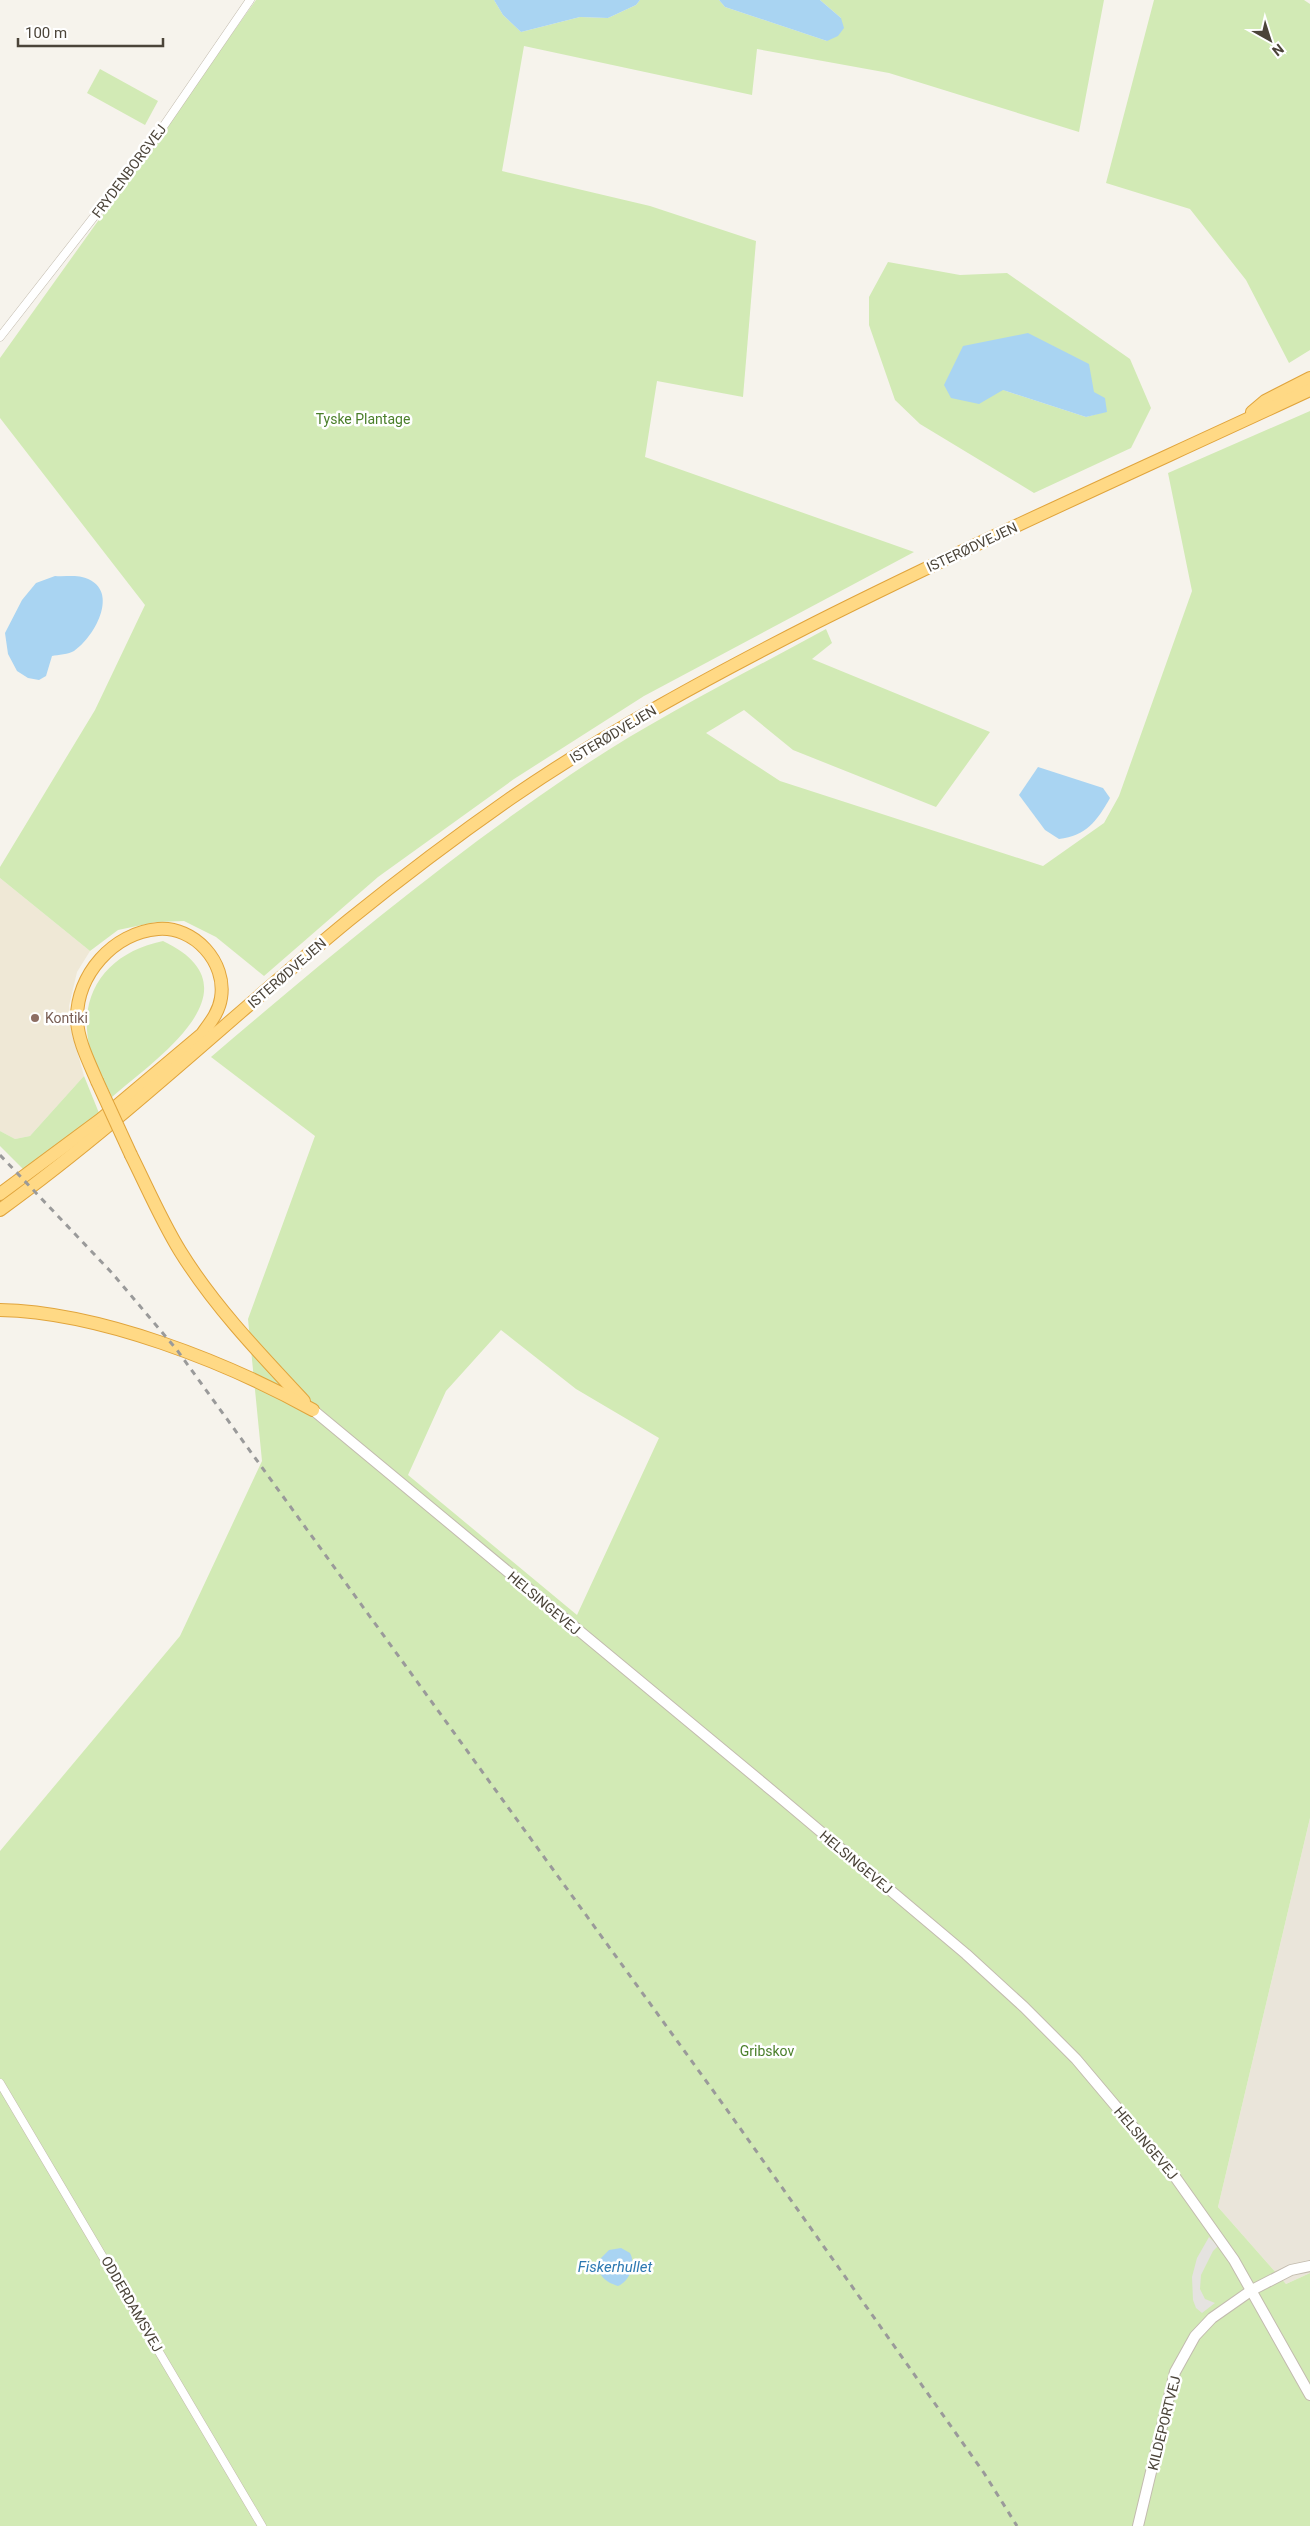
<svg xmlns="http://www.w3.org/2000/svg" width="1310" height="2526" font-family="Roboto,sans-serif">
  <rect width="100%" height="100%" fill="#f6f3ec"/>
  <polygon fill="#eae5da" points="1310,1818 1310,2273 1286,2284 1218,2207"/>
  <polygon fill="#efe8d6" points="0,878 90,951 77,972 69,1006 71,1029 84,1076 30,1136 15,1139 0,1131"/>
  <g fill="#d2eab5" fill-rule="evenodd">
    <polygon points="256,0 494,0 503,15 521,32 580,17 608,18 636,5 640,0 719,0 725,7 827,41 841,18 820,0 1104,0 1079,132 889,73 757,49 752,95 524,46 502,171 650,206 756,241 743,397 657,381 645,457 914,552 644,696 514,779 378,877 264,976 216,937 184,921 156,922 118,930 90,951 0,878 0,867 95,710 145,605 0,418 0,358"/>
    <polygon points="1154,0 1304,0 1310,4 1310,350 1289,363 1246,280 1190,209 1106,183"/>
    <polygon points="100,69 158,101 145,125 87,93"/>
    <path d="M 888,262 L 960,275 L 1007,273 L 1130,359 L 1151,408 L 1131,448 L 1034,493 L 920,424 L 895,400 L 869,325 L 869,297 ZM 1003,390 L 1107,411 L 1086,417 Z"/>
    <path d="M 1310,411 L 1310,1818 L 1218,2207 L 1286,2284 L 1310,2273 L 1310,2526 L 0,2526 L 0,1851 L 180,1636 L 262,1461 L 248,1319 L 315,1136 L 211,1057 C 327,958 444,860 570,775 C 651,720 740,676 826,629 L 832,643 L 812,659 L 990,732 L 936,807 L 793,750 L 744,710 L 706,733 L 780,781 L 1043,866 L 1104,823 L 1119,796 L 1192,591 L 1168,473 ZM 501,1330 L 576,1389 L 659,1438 L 577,1615 L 408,1475 L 446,1391 Z"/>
    <path d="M 163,941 C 262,988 157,1058 112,1097 C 105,1082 94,1065 90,1049 C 76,992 109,952 163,941 Z"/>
    <polygon points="84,1076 99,1113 24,1170 0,1146 0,1131 15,1139 30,1136"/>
  </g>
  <polygon fill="#e5e3e0" points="1209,2237 1218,2246 1213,2251 1201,2275 1200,2289 1205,2299 1215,2303 1202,2313 1196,2308 1193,2300 1192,2277 1197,2258"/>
  <g fill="#a9d4f2">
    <polygon points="494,0 640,0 636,5 608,18 580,17 521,32 503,15"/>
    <polygon points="719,0 820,0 841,18 844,28 838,36 827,41 725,7"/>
    <polygon points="1028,333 1089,364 1094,392 1105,398 1107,412 1086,417 1003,390 979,404 951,398 944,385 963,346"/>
    <path d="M 55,576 C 63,577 74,575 82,577 C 122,587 96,636 74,651 C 69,654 58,655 52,656 L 46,676 L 39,680 L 28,678 L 17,671 L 8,654 L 5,633 L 22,600 L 36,583 Z"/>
    <path d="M 1038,767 L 1103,788 L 1110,798 C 1097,821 1086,836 1059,839 L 1045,830 L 1019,795 Z"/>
    <path d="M 621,2248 L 630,2253 C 636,2264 630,2281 618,2286 C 605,2282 597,2275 598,2261 L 609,2250 Z"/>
  </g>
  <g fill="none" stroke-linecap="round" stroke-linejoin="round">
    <g stroke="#c2bbae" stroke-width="9">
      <g id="minor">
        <polyline points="0,337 154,140 250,0"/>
        <polyline points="0,2083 262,2526"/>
      </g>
    </g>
    <g stroke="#c2bbae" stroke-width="12">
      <g id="tertiary">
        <polyline points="313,1410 776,1794 966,1954 1024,2007 1076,2059 1173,2174 1234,2260 1310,2395"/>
        <polyline points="1138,2526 1175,2372 1195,2336 1212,2318 1252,2290 1291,2270 1310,2266"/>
      </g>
    </g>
    <g stroke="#e0a43c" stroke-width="14">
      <g id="trunk">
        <polyline points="1252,412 1265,401 1310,378"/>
        <path d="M 131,1155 C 147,1187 161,1220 180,1251 C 214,1306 260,1354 304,1401"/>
        <path d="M 0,1194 L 101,1119 L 202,1034 C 210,1023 219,1012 221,998 C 227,962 194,926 158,929 C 113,933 76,975 77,1020 C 78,1041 89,1062 97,1081"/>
        <path d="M 0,1210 C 123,1121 232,1016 349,920 C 401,878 455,837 511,798 C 607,732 711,676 815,623 C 978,541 1145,467 1310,390"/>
        <path d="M 0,1310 C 100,1312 226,1362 313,1410"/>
      </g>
    </g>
    <use href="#minor" stroke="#fff" stroke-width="8"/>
    <use href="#tertiary" stroke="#fff" stroke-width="10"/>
    <use href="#trunk" stroke="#ffd985" stroke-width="12"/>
    <polyline stroke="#9a9a9a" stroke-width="3" stroke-dasharray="6 6" stroke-linecap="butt" points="0,1155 112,1273 177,1350 730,2114 984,2473 1017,2526"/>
    <g stroke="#e0a43c" stroke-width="14" stroke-linecap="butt">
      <polyline id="trunk-bridge" points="97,1081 131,1155"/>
    </g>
    <use href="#trunk-bridge" stroke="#ffd985" stroke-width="12"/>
  </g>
  <circle fill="#8d6e63" stroke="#fff" stroke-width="2" cx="35" cy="1018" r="5"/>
  <g text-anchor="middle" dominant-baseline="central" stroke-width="5" stroke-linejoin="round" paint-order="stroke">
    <g font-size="14" fill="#4b4439" stroke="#fff">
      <text transform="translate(129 171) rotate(-53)">FRYDENBORGVEJ</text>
      <text transform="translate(972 547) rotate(-25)">ISTERØDVEJEN</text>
      <text transform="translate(613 734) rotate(-31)">ISTERØDVEJEN</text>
      <text transform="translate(287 973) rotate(-41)">ISTERØDVEJEN</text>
      <text transform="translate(544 1603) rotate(40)">HELSINGEVEJ</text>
      <text transform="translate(856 1862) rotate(40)">HELSINGEVEJ</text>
      <text transform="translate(1146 2143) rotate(50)">HELSINGEVEJ</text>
      <text transform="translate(132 2304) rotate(60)">ODDERDAMSVEJ</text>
      <text transform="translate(1164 2423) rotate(-76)">KILDEPORTVEJ</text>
    </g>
    <g font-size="14" fill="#4a7f2a" stroke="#fff">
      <text x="363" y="419">Tyske Plantage</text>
      <text x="767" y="2051">Gribskov</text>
    </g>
    <g font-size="14" fill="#785e54" stroke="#fff" text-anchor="start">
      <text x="45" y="1018">Kontiki</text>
    </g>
    <g font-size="15" font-style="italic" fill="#2e7ab2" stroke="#fff">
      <text x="615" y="2267">Fiskerhullet</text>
    </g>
  </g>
  <g transform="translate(1270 40) rotate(141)" stroke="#ffffff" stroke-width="4" paint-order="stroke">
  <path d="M0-4L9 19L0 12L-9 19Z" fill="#4b4439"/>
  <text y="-8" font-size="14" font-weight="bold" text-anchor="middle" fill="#4b4439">N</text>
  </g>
  <path d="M18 38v8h145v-8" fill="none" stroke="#4b4439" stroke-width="2.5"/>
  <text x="25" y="38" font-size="15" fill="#4b4439" stroke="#ffffff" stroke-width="4" paint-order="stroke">100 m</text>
</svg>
